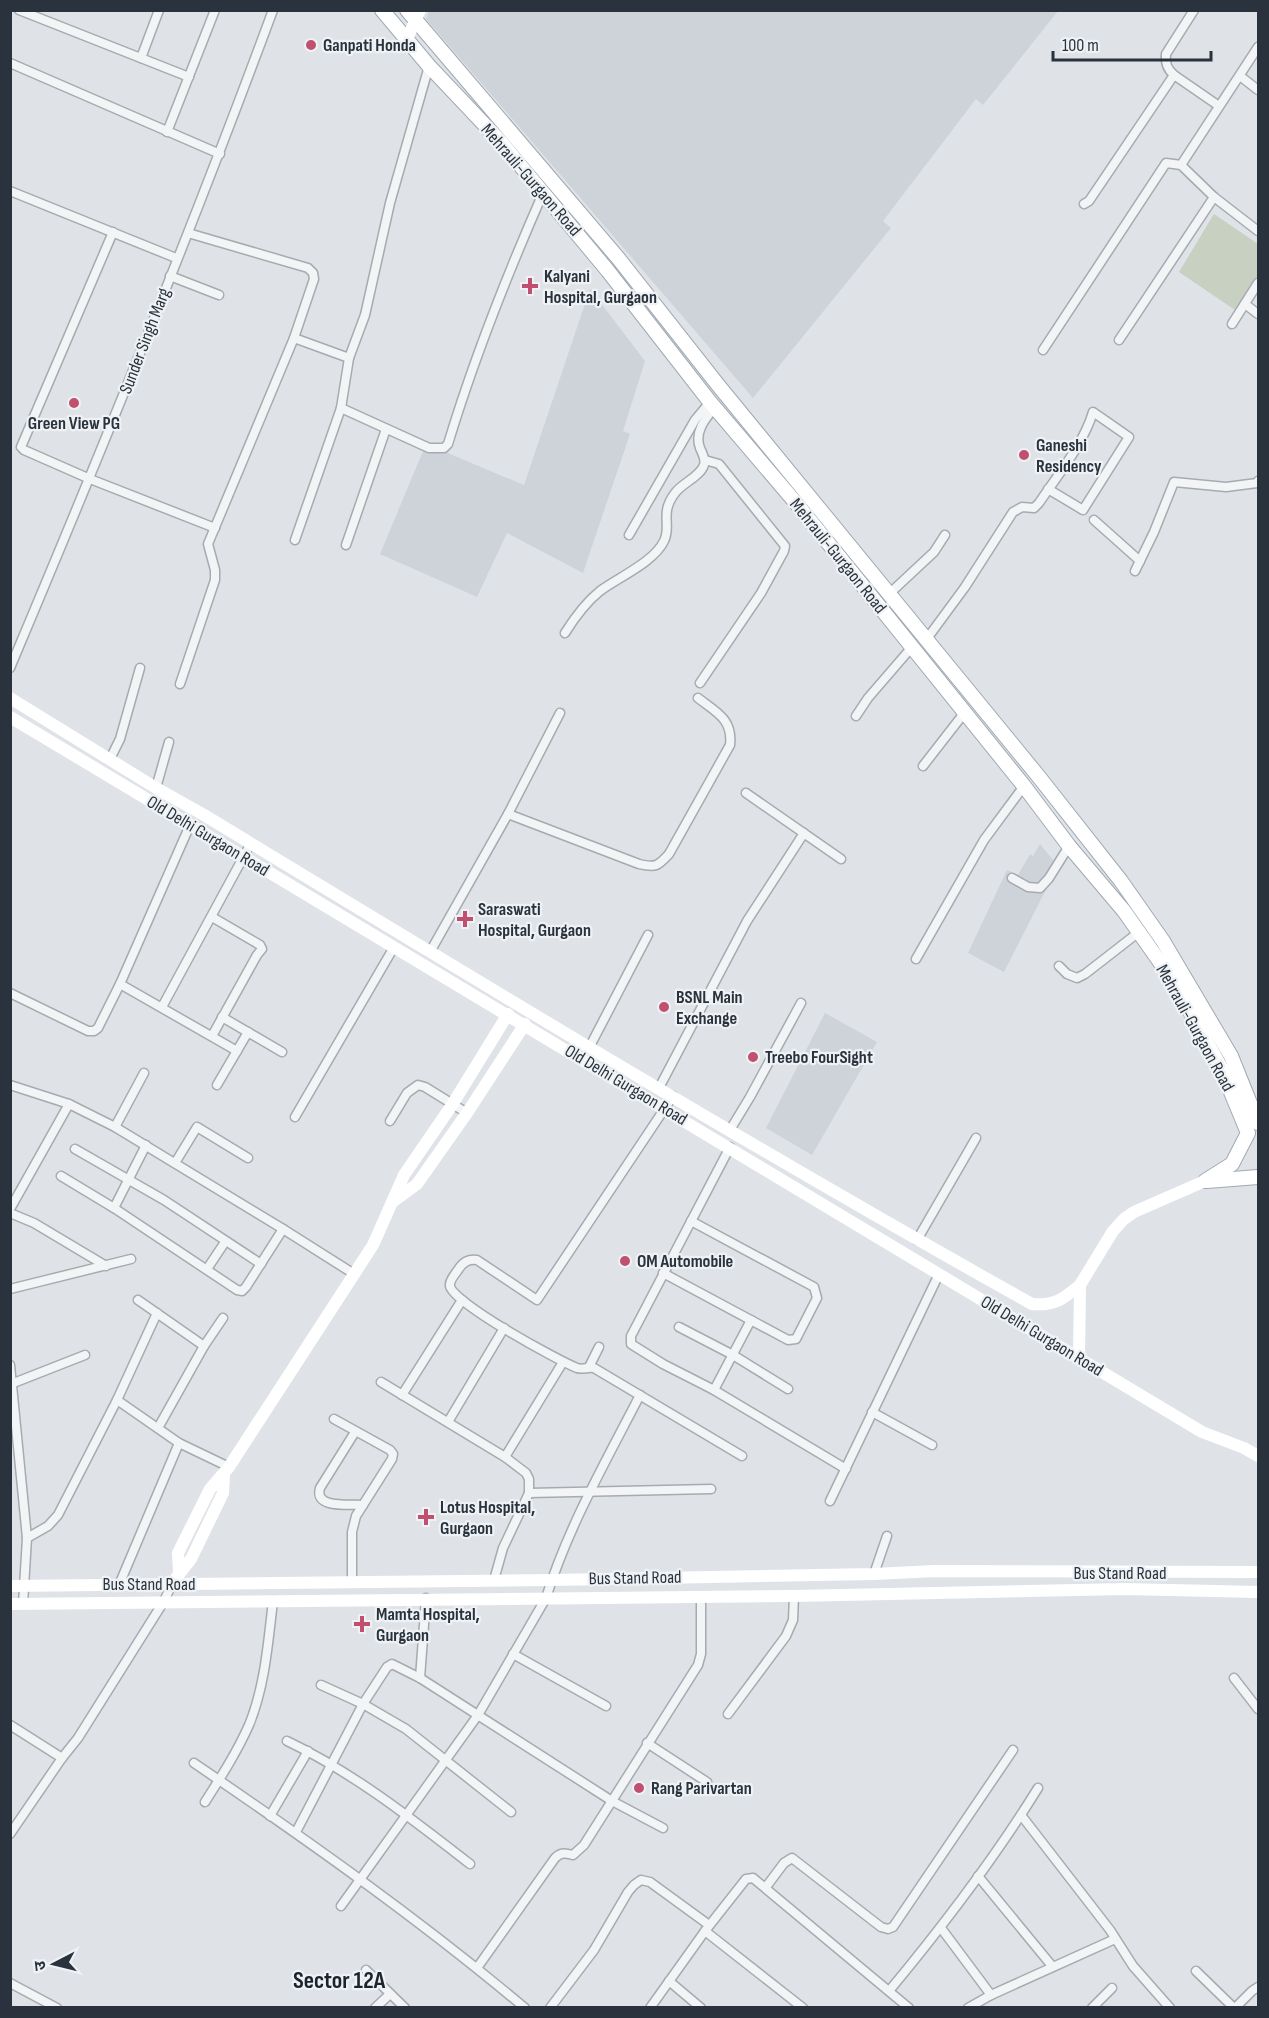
<svg xmlns="http://www.w3.org/2000/svg" width="1269" height="2018" font-family="'Sofia Sans Condensed','Noto Sans Devanagari',sans-serif">
  <rect width="100%" height="100%" fill="#dfe3e7"/>
  <g fill="#ced3d9">
    <polygon points="429,10 1058,10 1058,11 983,105 976,99 883,221 891,228 753,398 426,19"/>
    <polygon points="590,289 645,361 623,431 630,434 583,573 507,533 477,597 380,554 426,444 524,485"/>
    <polygon points="1040,844 1058,866 1004,972 968,953 1007,870 1018,875 1030,854 1033,856"/>
    <polygon points="825,1013 877,1042 812,1155 766,1128"/>
  </g>
  <polygon fill="#c7d0c1" points="1214,214 1258,244 1258,277 1238,312 1179,272"/>
  <g fill="none" stroke-linecap="round" stroke-linejoin="round">
    <g stroke="#a5abb1" stroke-width="11">
      <g id="street">
        <polyline points="19,10 189,77"/>
        <path d="M 1194,10 L 1166,54 C 1165,63 1167,69 1174,75 L 1219,106"/>
        <polyline points="141,58 159,10"/>
        <polyline points="10,63 220,154"/>
        <polyline points="1240,76 1258,90"/>
        <polyline points="167,132 215,10"/>
        <polyline points="1181,165 1258,47"/>
        <polyline points="10,191 176,258"/>
        <polyline points="1084,204 1089,201 1174,75"/>
        <polyline points="113,232 21,447 24,450 90,479 215,528"/>
        <polyline points="170,276 219,295"/>
        <polyline points="1245,304 1258,314"/>
        <polyline points="1232,324 1258,283"/>
        <polyline points="294,338 349,358"/>
        <polyline points="1119,340 1214,197"/>
        <polyline points="1043,350 1166,163 1181,165 1214,197 1258,231"/>
        <path d="M 341,408 L 429,448 L 444,448 L 448,444 C 474,358 507,275 543,193"/>
        <polyline points="1094,520 1140,561"/>
        <polyline points="629,535 695,420 710,402"/>
        <polyline points="295,540 341,408 349,358 365,315 390,203 429,66"/>
        <polyline points="346,545 386,429"/>
        <polyline points="1135,571 1154,532 1174,482 1226,487 1257,483 1258,481"/>
        <polyline points="889,594 934,552 945,535"/>
        <path d="M 565,633 C 575,617 585,603 600,591 C 619,577 654,562 664,541 C 672,525 659,514 675,493 C 682,483 700,477 704,465 C 706,459 702,453 700,448 C 694,432 705,419 715,407"/>
        <path d="M 926,640 L 965,587 L 1013,512 L 1022,507 L 1034,508 L 1039,503 C 1057,476 1084,443 1093,412 L 1129,437 L 1083,510 L 1048,489"/>
        <path d="M 10,668 C 102,450 191,232 273,10"/>
        <polyline points="700,683 761,593 784,551 785,546 719,464 705,460"/>
        <polyline points="180,684 215,580 215,570 208,544 294,338 314,279 313,273 308,268 188,233"/>
        <polyline points="856,716 868,698 912,647"/>
        <polyline points="110,759 120,739 140,668"/>
        <polyline points="923,766 965,712"/>
        <polyline points="156,788 169,742"/>
        <polyline points="746,793 841,859"/>
        <path d="M 508,814 L 639,864 C 656,868 658,866 669,854 L 730,745 C 733,719 716,712 698,698"/>
        <polyline points="1012,878 1028,887 1040,888 1049,878 1069,846"/>
        <polyline points="430,952 508,814 560,713"/>
        <polyline points="916,959 984,840 1024,786"/>
        <polyline points="1059,966 1067,974 1077,978 1085,974 1139,932"/>
        <polyline points="120,984 237,1051"/>
        <polyline points="10,993 88,1031 94,1031 98,1028 120,984 190,825"/>
        <polyline points="162,1007 251,843"/>
        <polyline points="222,1017 282,1052"/>
        <polyline points="212,1036 257,955 262,949 260,945 212,917"/>
        <polyline points="589,1048 648,935"/>
        <polyline points="10,1085 69,1104 115,1127 283,1229 354,1274"/>
        <polyline points="217,1085 248,1032"/>
        <polyline points="659,1088 747,921 804,833"/>
        <path d="M 673,1096 L 537,1300 L 477,1260 C 468,1259 463,1262 458,1270 C 455,1274 449,1281 450,1286 C 453,1303 557,1360 577,1368 C 583,1370 587,1367 594,1368 L 742,1456"/>
        <polyline points="295,1117 394,947"/>
        <polyline points="390,1121 407,1093 418,1085 425,1087 467,1113"/>
        <polyline points="115,1127 144,1073"/>
        <polyline points="730,1130 750,1097 801,1003"/>
        <polyline points="730,1147 631,1336 631,1344 663,1364 714,1390 846,1469"/>
        <polyline points="75,1149 164,1200 261,1264"/>
        <polyline points="175,1163 197,1127 248,1158"/>
        <polyline points="61,1176 114,1208 237,1290 242,1291 246,1287 283,1229"/>
        <polyline points="114,1208 146,1145"/>
        <polyline points="10,1209 69,1104"/>
        <polyline points="10,1213 34,1223 106,1266"/>
        <polyline points="917,1240 976,1138"/>
        <polyline points="207,1269 225,1242"/>
        <polyline points="663,1273 788,1340 796,1339 817,1298 814,1287 691,1221"/>
        <polyline points="10,1289 131,1259"/>
        <polyline points="138,1300 204,1346"/>
        <polyline points="679,1327 733,1355 788,1389"/>
        <polyline points="10,1365 27,1538 23,1604"/>
        <polyline points="589,1367 599,1347"/>
        <polyline points="381,1382 505,1457 526,1473 529,1479 529,1493 503,1548 494,1580"/>
        <polyline points="11,1384 85,1355"/>
        <polyline points="714,1390 751,1320"/>
        <polyline points="402,1395 462,1300"/>
        <polyline points="117,1400 179,1443 229,1467"/>
        <polyline points="872,1412 932,1445"/>
        <polyline points="334,1419 390,1450 393,1454 392,1459 356,1516 352,1532 352,1582"/>
        <polyline points="448,1422 504,1328"/>
        <polyline points="158,1428 204,1346 223,1318"/>
        <path d="M 355,1432 L 320,1488 C 314,1509 349,1504 363,1505"/>
        <polyline points="505,1457 563,1362"/>
        <polyline points="529,1493 711,1489"/>
        <polyline points="830,1501 939,1274"/>
        <polyline points="27,1538 48,1526 58,1515 117,1400 157,1313"/>
        <polyline points="874,1574 887,1536"/>
        <polyline points="119,1585 179,1443"/>
        <polyline points="513,1654 606,1706"/>
        <polyline points="420,1678 426,1598"/>
        <polyline points="1234,1678 1258,1709"/>
        <polyline points="321,1685 363,1704 406,1729 511,1812"/>
        <polyline points="728,1714 786,1636 793,1620 794,1596"/>
        <polyline points="10,1725 62,1758"/>
        <path d="M 287,1741 C 354,1773 412,1819 470,1864"/>
        <polyline points="647,1743 707,1782"/>
        <path d="M 194,1763 C 307,1840 419,1919 525,2008"/>
        <path d="M 205,1802 C 221,1777 237,1752 249,1725 C 265,1686 268,1643 273,1601"/>
        <polyline points="1021,1815 1110,1930 1133,1966 1170,2008"/>
        <polyline points="270,1816 308,1751"/>
        <polyline points="296,1832 363,1704 387,1667 392,1664 420,1678 612,1801 663,1828"/>
        <polyline points="10,1834 62,1758 78,1738 164,1601 172,1584"/>
        <polyline points="978,1876 1052,1966"/>
        <polyline points="766,1887 784,1863 792,1858 881,1927 888,1929 893,1927 1013,1750"/>
        <path d="M 341,1906 L 478,1715 L 546,1598 C 568,1527 606,1461 640,1395"/>
        <polyline points="941,1928 991,1995"/>
        <polyline points="705,1931 803,2008"/>
        <path d="M 477,1968 L 555,1858 C 561,1852 565,1853 573,1855 L 584,1845 L 698,1665 L 701,1654 L 701,1597"/>
        <polyline points="366,1970 405,2008"/>
        <polyline points="1196,1971 1234,2008"/>
        <polyline points="669,1981 701,2008"/>
        <polyline points="10,1983 57,2008"/>
        <path d="M 889,1991 C 943,1926 994,1859 1038,1788"/>
        <polyline points="375,2008 390,1994"/>
        <polyline points="550,2008 594,1950 628,1892 634,1885 641,1880 650,1882 709,1925"/>
        <polyline points="650,2008 705,1931 746,1879 753,1878 909,2008"/>
        <polyline points="968,2008 991,1995 1115,1939"/>
        <polyline points="1092,2008 1112,1988"/>
        <polyline points="1235,2008 1252,1991 1258,1987"/>
      </g>
    </g>
    <g stroke="#a0a9b2" stroke-width="16">
      <g id="primary">
        <polyline points="382,10 429,66 500,141 608,271 710,402 796,503 1024,786 1069,846 1124,911 1174,982 1221,1068 1248,1133 1232,1164 1205,1181"/>
        <polyline points="407,10 618,258 718,385 1039,777 1121,881 1163,941 1231,1056 1258,1123"/>
        <polyline points="1207,1181 1258,1177"/>
      </g>
    </g>
    <use href="#street" stroke="#f2f4f6" stroke-width="8"/>
    <g stroke="#fff" stroke-width="12">
      <polyline points="407,39 420,10"/>
      <path d="M 10,698 L 156,788 L 204,815 C 478,981 752,1148 1032,1304 C 1055,1306 1063,1299 1080,1285"/>
      <polyline points="10,717 1202,1432 1244,1448 1258,1456"/>
      <polyline points="394,1201 417,1184 467,1113 525,1024"/>
      <polyline points="1079,1357 1080,1285 1113,1231 1124,1219 1134,1212 1205,1181"/>
      <polyline points="179,1573 178,1553 210,1489 229,1467 373,1245 404,1175 452,1105 508,1014"/>
      <polyline points="176,1578 191,1559 223,1493 224,1475"/>
      <polyline points="10,1586 552,1580 874,1574 935,1571 1258,1572"/>
      <polyline points="10,1604 794,1596 1125,1589 1258,1592"/>
    </g>
    <use href="#primary" stroke="#fff" stroke-width="14"/>
  </g>
  <g fill="#c14f6f" stroke="#eff2f5" stroke-width="2">
    <circle cx="311" cy="45" r="6"/>
    <path d="M527 277h6v6h6v6h-6v6h-6v-6h-6v-6h6z"/>
    <circle cx="74" cy="403" r="6"/>
    <circle cx="1024" cy="455" r="6"/>
    <path d="M462 910h6v6h6v6h-6v6h-6v-6h-6v-6h6z"/>
    <circle cx="664" cy="1007" r="6"/>
    <circle cx="753" cy="1057" r="6"/>
    <circle cx="625" cy="1261" r="6"/>
    <path d="M423 1508h6v6h6v6h-6v6h-6v-6h-6v-6h6z"/>
    <path d="M359 1615h6v6h6v6h-6v6h-6v-6h-6v-6h6z"/>
    <circle cx="639" cy="1788" r="6"/>
  </g>
  <g text-anchor="middle" dominant-baseline="central" stroke-width="4.5" stroke-linejoin="round" paint-order="stroke">
    <g font-size="18" font-weight="bold" fill="#2a333d" stroke="#eff2f5" text-anchor="start">
      <text x="323" y="45">Ganpati Honda</text>
      <text x="544" y="276">Kalyani<tspan x="544" dy="21">Hospital, Gurgaon</tspan></text>
      <text x="74" y="423" text-anchor="middle">Green View PG</text>
      <text x="1036" y="445">Ganeshi<tspan x="1036" dy="21">Residency</tspan></text>
      <text x="478" y="909">Saraswati<tspan x="478" dy="21">Hospital, Gurgaon</tspan></text>
      <text x="676" y="997">BSNL Main<tspan x="676" dy="21">Exchange</tspan></text>
      <text x="765" y="1057">Treebo FourSight</text>
      <text x="637" y="1261">OM Automobile</text>
      <text x="440" y="1507">Lotus Hospital,<tspan x="440" dy="21">Gurgaon</tspan></text>
      <text x="376" y="1614">Mamta Hospital,<tspan x="376" dy="21">Gurgaon</tspan></text>
      <text x="651" y="1788">Rang Parivartan</text>
    </g>
    <g font-size="18" fill="#2a333d" stroke="#eff2f5">
      <text transform="translate(531 180) rotate(49)">Mehrauli-Gurgaon Road</text>
      <text transform="translate(145 341) rotate(-69)">Sunder Singh Marg</text>
      <text transform="translate(838 556) rotate(51)">Mehrauli-Gurgaon Road</text>
      <text transform="translate(208 836) rotate(31)">Old Delhi Gurgaon Road</text>
      <text transform="translate(1195 1028) rotate(61)">Mehrauli-Gurgaon Road</text>
      <text transform="translate(626 1085) rotate(31)">Old Delhi Gurgaon Road</text>
      <text transform="translate(1042 1336) rotate(31)">Old Delhi Gurgaon Road</text>
      <text x="1120" y="1573">Bus Stand Road</text>
      <text transform="translate(635 1578) rotate(-1)">Bus Stand Road</text>
      <text x="149" y="1584">Bus Stand Road</text>
    </g>
    <g font-size="24" font-weight="bold" fill="#1c242e" stroke="#eff2f5">
      <text x="339" y="1980">Sector 12A</text>
    </g>
  </g>
  <rect width="1269" height="2018" fill="none" stroke="#2a333d" stroke-width="24"/>
  <g transform="translate(54 1964) rotate(263)" stroke="#eff2f5" stroke-width="4.5" paint-order="stroke">
  <path d="M0-4.5L10 22L0 15L-10 22Z" fill="#2a333d"/>
  <text y="-9" font-size="16" font-weight="bold" text-anchor="middle" fill="#2a333d">उ</text>
  </g>
  <path d="M1053 51v9h158v-9" fill="none" stroke="#2a333d" stroke-width="3"/>
  <text x="1062" y="51" font-size="18" fill="#2a333d" stroke="#eff2f5" stroke-width="4.5" paint-order="stroke">100 m</text>
</svg>
